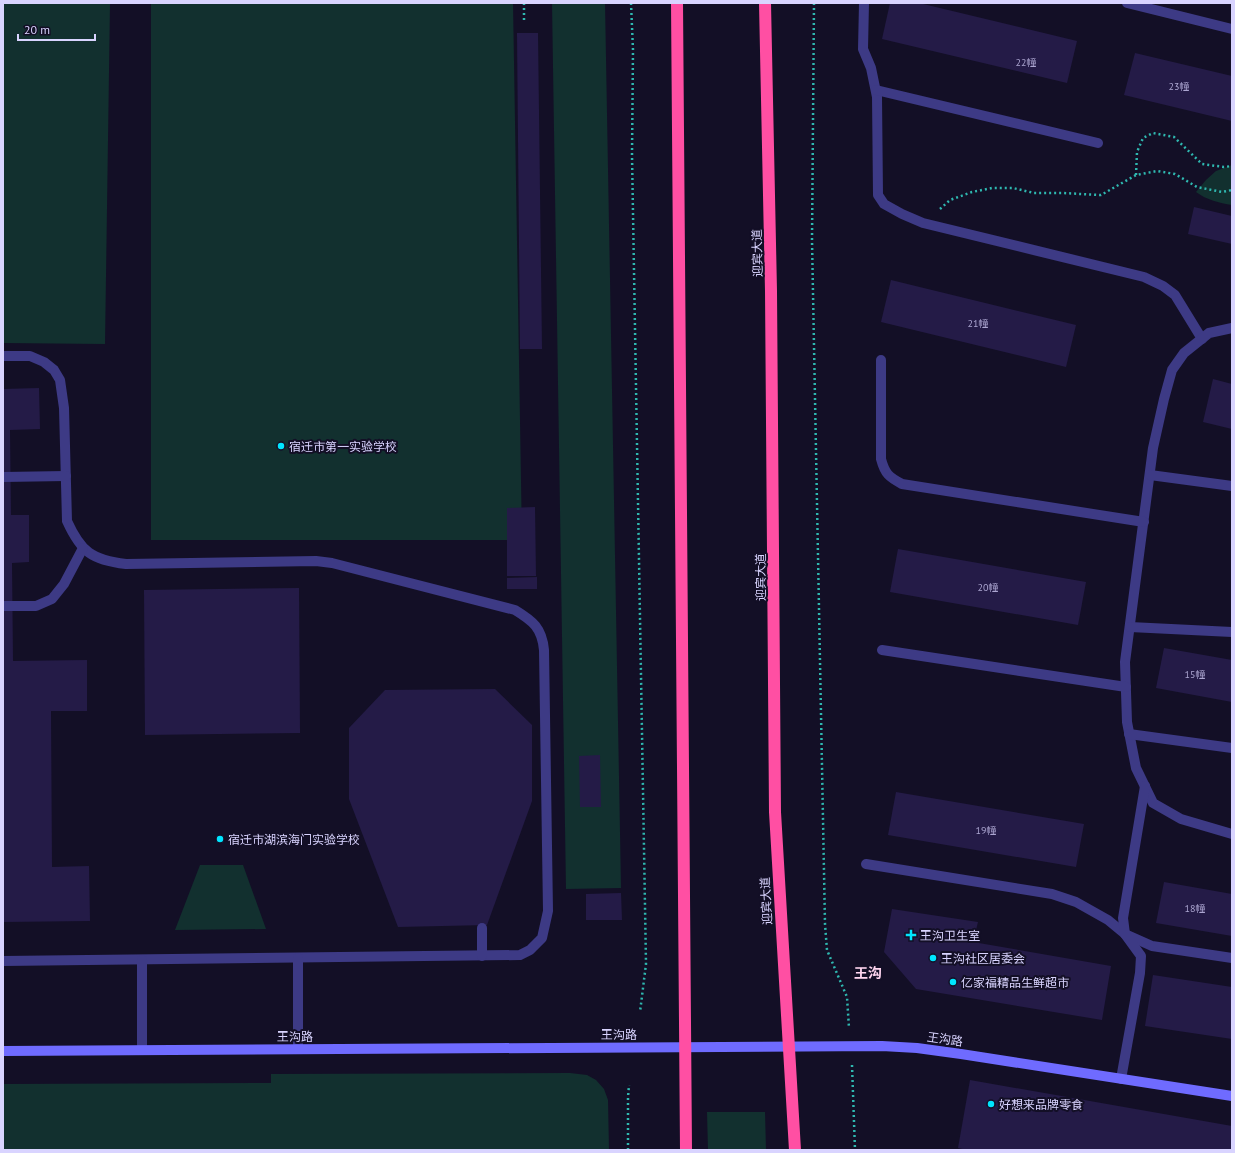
<svg xmlns="http://www.w3.org/2000/svg" width="1235" height="1153" font-family="'PT Sans','Noto Sans SC',sans-serif">
  <rect width="100%" height="100%" fill="#130f26"/>
  <g fill="#12302f">
    <polygon points="3,3 110,3 105,344 3,343"/>
    <polygon points="151,3 513,3 522,540 151,540"/>
    <polygon points="552,3 605,3 621,888 566,889"/>
    <path d="M 1232,165 L 1232,205 C 1219,203 1207,200 1196,192 L 1206,180 L 1216,171 Z"/>
    <polygon points="200,865 243,865 266,929 175,930"/>
    <polygon points="570,1073 587,1075 596,1080 604,1089 608,1100 609,1150 3,1150 3,1084 271,1083 271,1074"/>
    <polygon points="707,1112 765,1112 766,1150 708,1150"/>
  </g>
  <g fill="#241b47">
    <polygon points="890,3 919,3 1077,41 1067,83 882,39"/>
    <polygon points="517,33 538,33 542,349 520,349"/>
    <polygon points="1135,53 1232,76 1232,121 1124,95"/>
    <polygon points="1194,207 1232,216 1232,244 1188,234"/>
    <polygon points="891,280 1076,325 1066,367 881,322"/>
    <polygon points="1213,379 1232,384 1232,429 1203,422"/>
    <polygon points="39,388 40,429 10,430 11,515 29,515 29,562 12,563 13,661 87,660 87,711 51,711 52,867 89,866 90,921 3,922 3,389"/>
    <polygon points="535,507 536,576 507,576 507,508"/>
    <polygon points="898,549 1086,582 1078,625 890,592"/>
    <polygon points="537,577 537,589 507,589 507,578"/>
    <polygon points="299,588 300,733 145,735 144,590"/>
    <polygon points="1164,648 1232,660 1232,702 1156,688"/>
    <polygon points="495,689 532,725 532,801 487,925 398,927 349,799 349,728 385,690"/>
    <polygon points="600,755 601,807 580,807 579,756"/>
    <polygon points="896,792 1084,824 1076,867 888,835"/>
    <polygon points="1164,882 1232,894 1232,936 1156,923"/>
    <polygon points="621,893 622,920 586,920 586,894"/>
    <polygon points="892,909 978,922 973,942 1111,966 1102,1020 916,989 884,952"/>
    <polygon points="1153,975 1232,987 1232,1039 1145,1026"/>
    <polygon points="970,1080 1232,1126 1232,1150 967,1150 958,1148"/>
  </g>
  <g fill="none" stroke-linecap="round" stroke-linejoin="round">
    <g stroke="#2fb8b0" stroke-width="2.5" stroke-dasharray="2 3" stroke-linecap="butt">
      <polyline points="524,3 524,23"/>
      <polyline points="631,3 633,50 632,155 646,964 640,1012"/>
      <polyline points="814,3 812,240 825,924 827,950 847,997 849,1028"/>
      <polyline points="1136,175 1137,152 1143,138 1153,133 1174,137 1202,164 1224,167 1232,166"/>
      <polyline points="940,209 950,200 972,192 992,188 1013,188 1034,193 1062,193 1101,195 1136,175 1157,171 1175,174 1197,187 1222,192 1232,190"/>
      <polyline points="852,1065 855,1150"/>
      <polyline points="628,1150 628,1097 629,1085"/>
    </g>
    <g stroke="#3d3a85" stroke-width="10">
      <polyline points="864,3 863,49 871,68 877,97 878,195 884,204 902,214 923,223 1144,277 1163,286 1175,295 1202,339"/>
      <polyline points="1127,3 1232,29"/>
      <polyline points="876,90 1098,143"/>
      <polyline points="1232,328 1209,333 1184,353 1172,370 1164,399 1153,448 1125,662 1127,722 1136,768 1153,803 1181,819 1232,834"/>
      <path d="M 3,356 L 30,356 L 44,362 L 54,370 L 60,380 L 64,408 L 67,521 C 81,552 92,560 126,564 L 316,561 L 332,563 L 515,610 C 533,621 542,628 544,650 L 548,911 L 542,938 L 530,950 L 520,955 L 3,961"/>
      <path d="M 881,360 L 881,459 C 885,474 889,477 902,484 L 1144,522"/>
      <polyline points="1150,475 1232,486"/>
      <polyline points="3,477 66,476"/>
      <polyline points="3,606 36,606 52,599 64,584 83,548"/>
      <polyline points="1130,627 1232,632"/>
      <polyline points="882,650 1126,687"/>
      <polyline points="1129,734 1232,748"/>
      <polyline points="866,864 1052,894 1076,902 1108,920 1125,934 1152,946 1232,958"/>
      <polyline points="482,928 482,956"/>
      <polyline points="298,958 298,1049"/>
      <polyline points="142,960 142,1050"/>
      <polyline points="1121,1079 1140,973 1141,956 1125,934 1123,918 1145,786"/>
    </g>
    <polyline stroke="#6f6bff" stroke-width="10" points="3,1051 882,1046 917,1048 961,1054 1232,1096"/>
    <g stroke="#ff4fa3" stroke-width="12">
      <polyline points="677,3 686,1150"/>
      <polyline points="765,3 771,291 775,812 795,1150"/>
    </g>
  </g>
  <g fill="#00e5ff" stroke="#130f26" stroke-width="1.5">
    <circle cx="281" cy="446" r="4"/>
    <circle cx="220" cy="839" r="4"/>
    <path d="M909 929h4v4h4v4h-4v4h-4v-4h-4v-4h4z"/>
    <circle cx="933" cy="958" r="4"/>
    <circle cx="953" cy="982" r="4"/>
    <circle cx="991" cy="1104" r="4"/>
  </g>
  <g text-anchor="middle" dominant-baseline="central" stroke-width="4" stroke-linejoin="round" paint-order="stroke">
    <g font-size="10" fill="#aca6d1">
      <text x="1026" y="62">22幢</text>
      <text x="1179" y="86">23幢</text>
      <text x="978" y="323">21幢</text>
      <text x="988" y="587">20幢</text>
      <text x="1195" y="674">15幢</text>
      <text x="986" y="830">19幢</text>
      <text x="1195" y="908">18幢</text>
    </g>
    <g font-size="12" fill="#d9d4ff" stroke="#130f26">
      <text transform="translate(757 253) rotate(-91)">迎宾大道</text>
      <text transform="translate(760 577) rotate(-90)">迎宾大道</text>
      <text transform="translate(766 901) rotate(-93)">迎宾大道</text>
      <text x="619" y="1034">王沟路</text>
      <text x="295" y="1036">王沟路</text>
      <text transform="translate(945 1039) rotate(8)">王沟路</text>
    </g>
    <g font-size="12" fill="#d9d4ff" stroke="#130f26" text-anchor="start">
      <text x="289" y="446">宿迁市第一实验学校</text>
      <text x="228" y="839">宿迁市湖滨海门实验学校</text>
      <text x="920" y="935">王沟卫生室</text>
      <text x="941" y="958">王沟社区居委会</text>
      <text x="961" y="982">亿家福精品生鲜超市</text>
      <text x="999" y="1104">好想来品牌零食</text>
    </g>
    <g font-size="14" font-weight="bold" fill="#ffd6f0" stroke="#130f26">
      <text x="868" y="973">王沟</text>
    </g>
  </g>
  <rect width="1235" height="1153" fill="none" stroke="#d9d4ff" stroke-width="8"/>
  <path d="M18 34v6h77v-6" fill="none" stroke="#d9d4ff" stroke-width="2"/>
  <text x="24" y="34" font-size="12" fill="#d9d4ff" stroke="#130f26" stroke-width="3" paint-order="stroke">20 m</text>
</svg>
